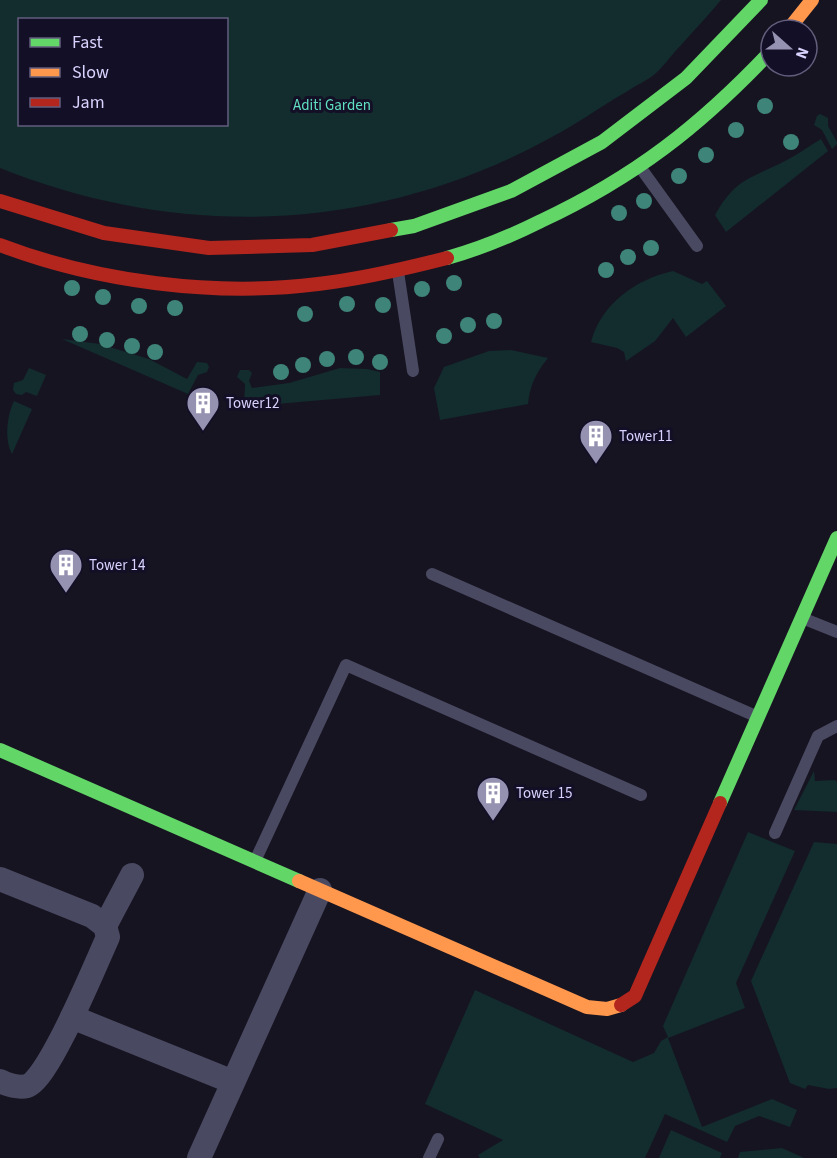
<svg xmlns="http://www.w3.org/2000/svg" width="837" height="1158" font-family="'Source Sans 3',sans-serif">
  <rect width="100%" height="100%" fill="#161421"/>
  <g fill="#132c2d" fill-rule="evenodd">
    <path d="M 0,0 L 721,0 C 709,15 695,29 682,44 C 673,53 665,65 655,74 C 647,81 636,85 628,91 C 613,99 600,108 586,117 C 406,230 197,247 0,168 ZM 20,20 L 226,20 L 226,124 L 20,124 Z"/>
    <polygon points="820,114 828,118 828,126 837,142 837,144 832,149 822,130 814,125 817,116"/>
    <path d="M 821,139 L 828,151 L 726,232 L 715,215 C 736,178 750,179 785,161 C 797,155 809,146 821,139 Z"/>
    <path d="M 673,271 L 702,284 L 707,281 L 726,306 L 686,337 L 673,318 L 655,341 L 626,361 L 624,352 L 617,348 L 591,342 C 601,304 636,279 673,271 Z"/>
    <polygon points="62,339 100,344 149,359 187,379 197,362 207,363 209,367 207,372 198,375 188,394"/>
    <path d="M 511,350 L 548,358 C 536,373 530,385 528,404 L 440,420 L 434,388 L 444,367 L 489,351 Z"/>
    <polygon points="29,368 46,375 37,396 26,392 22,395 16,394 13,390 14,383 23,380"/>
    <polygon points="340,368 367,369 380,372 380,395 244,407 245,384 237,377 240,370 249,370 252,373 249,381 252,388 289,383"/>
    <path d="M 14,401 L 32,409 L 12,454 C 4,440 7,415 14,401 Z"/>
    <polygon points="814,771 815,781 835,780 837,782 837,812 794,810"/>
    <polygon points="748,832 795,851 736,983 745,1008 668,1038 702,1127 772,1099 797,1110 790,1127 759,1116 735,1126 727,1142 665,1114 645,1158 480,1158 478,1155 503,1140 425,1104 475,990 633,1062 654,1053 661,1041 668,1037 663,1026"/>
    <polygon points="814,842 837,844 837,1088 829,1089 808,1085 805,1089 790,1083 751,981"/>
    <polygon points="671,1130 722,1153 720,1158 659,1158"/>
    <polygon points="782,1148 804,1158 738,1158 740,1152"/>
  </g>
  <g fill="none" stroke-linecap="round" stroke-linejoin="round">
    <g stroke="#4a4962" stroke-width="12">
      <polyline points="640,167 697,246"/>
      <polyline points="398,272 413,371"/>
      <polyline points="432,574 758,717"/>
      <polyline points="802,618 837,632"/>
      <polyline points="775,833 818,736 837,726"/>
      <polyline points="255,861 346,665 641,795"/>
      <polyline points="429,1158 438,1139"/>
    </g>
    <g stroke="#4a4962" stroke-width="24">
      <path d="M 0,879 L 92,916 L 105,926 L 108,937 C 97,961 48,1081 27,1086 C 19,1088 7,1085 0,1081"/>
      <polyline points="105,926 132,875"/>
      <polyline points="72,1017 233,1082"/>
      <polyline points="199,1158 320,890"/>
    </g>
    <g stroke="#63d668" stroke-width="14">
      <polyline points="391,230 414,226 511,191 602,142 686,78 761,0"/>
      <path d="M 447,258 C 479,249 511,236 541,221 C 635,177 700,126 771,51"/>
      <polyline points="0,750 299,881"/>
      <polyline points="720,803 837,538"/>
    </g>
    <g stroke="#ff974d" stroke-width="14">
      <polyline points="788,30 812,0"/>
      <polyline points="299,881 587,1007 607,1009 621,1005"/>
    </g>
    <g stroke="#b3261e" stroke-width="14">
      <polyline points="0,201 104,233 209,248 312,245 391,230"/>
      <path d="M 0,245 C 97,282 215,297 318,284 C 362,279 404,269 447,258"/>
      <polyline points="621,1005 635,996 720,803"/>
    </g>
  </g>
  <g fill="#3e8478">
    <circle cx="765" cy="106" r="8"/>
    <circle cx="736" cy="130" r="8"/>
    <circle cx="791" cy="142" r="8"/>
    <circle cx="706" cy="155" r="8"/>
    <circle cx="679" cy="176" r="8"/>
    <circle cx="644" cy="201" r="8"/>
    <circle cx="619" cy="213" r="8"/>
    <circle cx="651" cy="248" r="8"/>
    <circle cx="628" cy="257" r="8"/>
    <circle cx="606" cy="270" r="8"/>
    <circle cx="454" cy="283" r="8"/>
    <circle cx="72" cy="288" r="8"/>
    <circle cx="422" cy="289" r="8"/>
    <circle cx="103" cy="297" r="8"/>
    <circle cx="347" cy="304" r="8"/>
    <circle cx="383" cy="305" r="8"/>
    <circle cx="139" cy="306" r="8"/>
    <circle cx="175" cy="308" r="8"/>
    <circle cx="305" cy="314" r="8"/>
    <circle cx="494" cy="321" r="8"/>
    <circle cx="468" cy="325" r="8"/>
    <circle cx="80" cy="334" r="8"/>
    <circle cx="444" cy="336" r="8"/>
    <circle cx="107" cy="340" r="8"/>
    <circle cx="132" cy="346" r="8"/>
    <circle cx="155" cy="352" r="8"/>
    <circle cx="356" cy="357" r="8"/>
    <circle cx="327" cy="359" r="8"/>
    <circle cx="380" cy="362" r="8"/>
    <circle cx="303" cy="365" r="8"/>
    <circle cx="281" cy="372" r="8"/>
  </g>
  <defs>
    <g id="building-pin" transform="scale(1.725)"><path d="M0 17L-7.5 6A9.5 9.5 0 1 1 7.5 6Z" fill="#9591b1" stroke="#130f26"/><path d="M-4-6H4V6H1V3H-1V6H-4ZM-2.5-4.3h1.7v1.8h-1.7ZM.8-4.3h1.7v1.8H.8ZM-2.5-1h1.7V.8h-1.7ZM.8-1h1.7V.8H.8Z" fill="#fff"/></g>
  </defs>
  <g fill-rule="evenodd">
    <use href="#building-pin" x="203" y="403"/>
    <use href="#building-pin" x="596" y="436"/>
    <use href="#building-pin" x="66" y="565"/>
    <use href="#building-pin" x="493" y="793"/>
  </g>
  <g text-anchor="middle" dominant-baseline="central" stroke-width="6" stroke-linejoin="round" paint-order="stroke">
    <g font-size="15" fill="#5fe0c0" stroke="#130f26">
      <text x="332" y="105">Aditi Garden</text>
    </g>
    <g font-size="15" fill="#d9d4ff" stroke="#130f26" text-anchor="start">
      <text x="226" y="403">Tower12</text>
      <text x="619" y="436">Tower11</text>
      <text x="89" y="565">Tower 14</text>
      <text x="516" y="793">Tower 15</text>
    </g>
  </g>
  <rect x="18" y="18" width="210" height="108" fill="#130f26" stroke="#625e7d" stroke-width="1.5"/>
  <rect x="30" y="38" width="30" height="9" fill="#63d668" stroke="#625e7d" stroke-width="1.5"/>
  <text x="72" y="48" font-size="18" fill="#d9d4ff">Fast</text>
  <rect x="30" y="68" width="30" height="9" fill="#ff974d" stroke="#625e7d" stroke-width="1.5"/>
  <text x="72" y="78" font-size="18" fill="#d9d4ff">Slow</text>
  <rect x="30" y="98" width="30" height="9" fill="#b3261e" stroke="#625e7d" stroke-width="1.5"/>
  <text x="72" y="108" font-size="18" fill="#d9d4ff">Jam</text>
  <g transform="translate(789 48) rotate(111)"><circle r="28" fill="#130f26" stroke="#625e7d" stroke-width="1.5"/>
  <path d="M0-4.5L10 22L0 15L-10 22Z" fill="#9591b1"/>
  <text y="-9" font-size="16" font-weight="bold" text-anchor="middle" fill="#d9d4ff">N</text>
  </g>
</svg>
